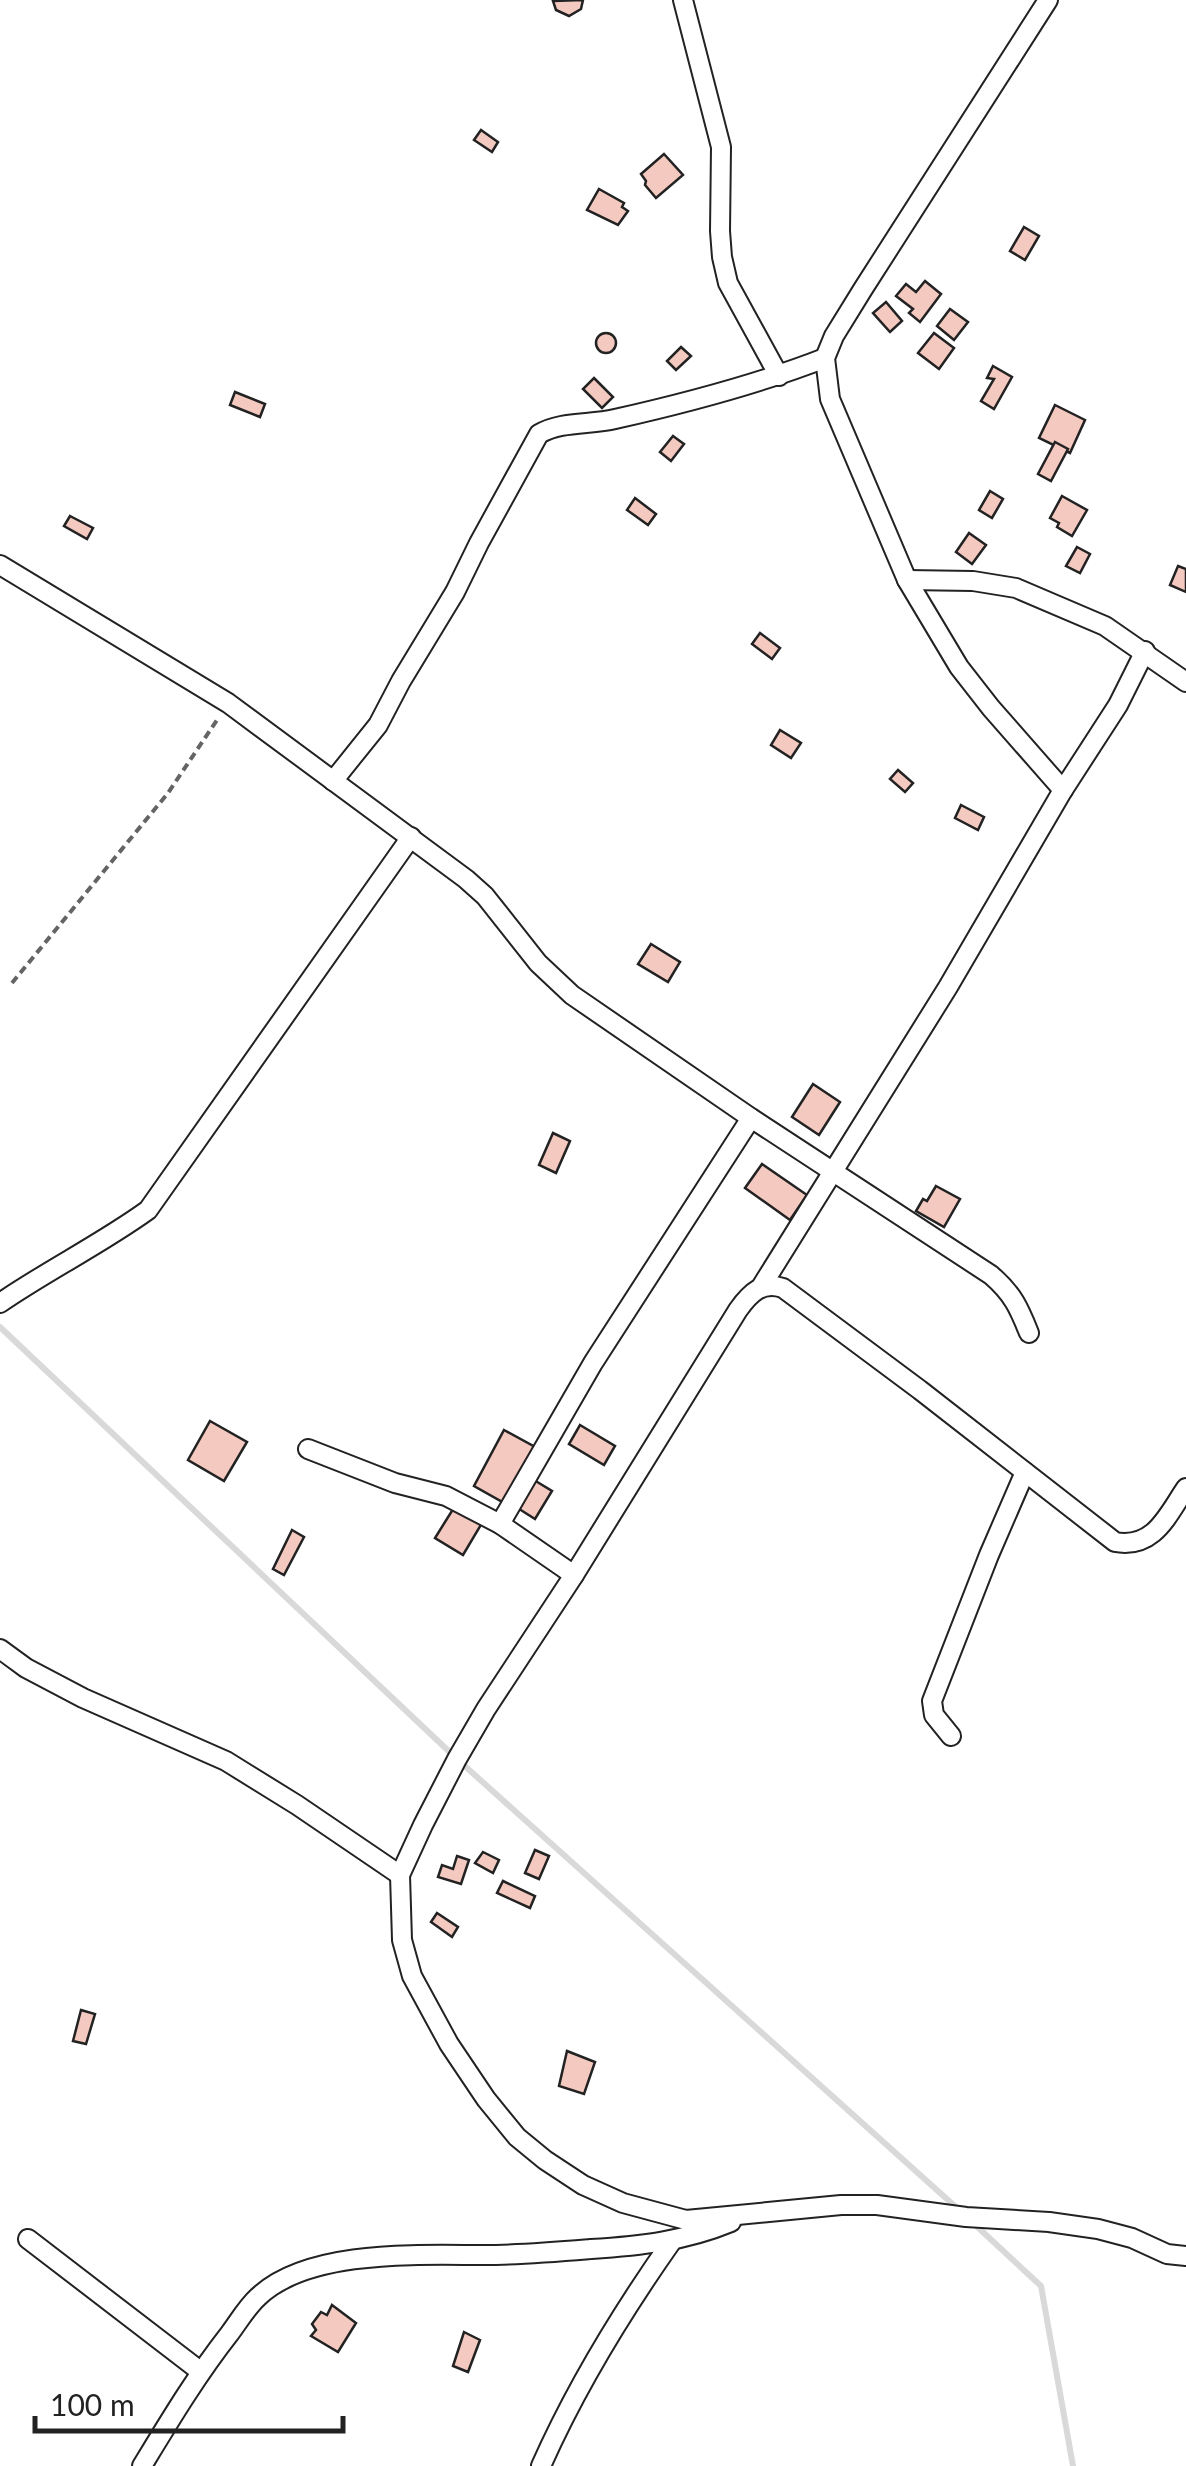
<svg xmlns="http://www.w3.org/2000/svg" width="1186" height="2466" font-family="Lato,sans-serif">
  <rect width="100%" height="100%" fill="#fff"/>
  <g fill="none" stroke-linecap="round" stroke-linejoin="round">
    <g stroke="#d9d9d9" stroke-width="6">
      <polyline points="0,1327 457,1759 958,2209"/>
      <polyline points="971,2221 1041,2286 1073,2466"/>
    </g>
  </g>
  <g fill="#f3c9c0" stroke="#222" stroke-width="2.5">
    <polygon points="583,0 581,9 569,16 556,10 553,1"/>
    <polygon points="481,130 498,142 492,152 474,140"/>
    <polygon points="664,154 683,175 656,198 645,185 646,181 641,174"/>
    <polygon points="599,189 624,203 622,207 628,211 618,225 587,210"/>
    <polygon points="1024,227 1039,236 1025,260 1010,251"/>
    <polygon points="925,281 941,294 920,322 909,313 913,309 896,296 906,284 916,292"/>
    <polygon points="886,302 902,321 890,332 873,313"/>
    <polygon points="950,309 968,322 954,340 937,326"/>
    <polygon points="934,333 954,348 939,369 918,353"/>
    <circle cx="606" cy="343" r="10"/>
    <polygon points="681,347 691,356 676,370 667,361"/>
    <polygon points="993,366 1012,377 994,409 981,401 994,379 987,378"/>
    <polygon points="594,378 613,397 602,408 583,389"/>
    <polygon points="235,392 265,404 260,417 230,405"/>
    <polygon points="1055,405 1085,420 1070,453 1039,438"/>
    <polygon points="673,436 684,444 671,461 660,452"/>
    <polygon points="1055,442 1068,449 1051,481 1038,474"/>
    <polygon points="990,491 1003,499 992,518 979,510"/>
    <polygon points="1062,496 1087,510 1072,536 1057,527 1059,523 1050,518"/>
    <polygon points="635,498 656,514 648,525 627,510"/>
    <polygon points="70,516 93,528 87,539 64,526"/>
    <polygon points="969,533 986,545 972,564 956,552"/>
    <polygon points="1077,547 1090,554 1080,573 1066,566"/>
    <polygon points="1178,566 1186,569 1186,592 1170,585"/>
    <polygon points="760,633 780,648 772,659 752,644"/>
    <polygon points="780,730 801,743 791,758 771,745"/>
    <polygon points="898,770 913,783 905,792 890,779"/>
    <polygon points="961,805 984,817 978,830 955,818"/>
    <polygon points="651,944 680,962 668,982 638,964"/>
    <polygon points="813,1084 840,1102 819,1135 792,1117"/>
    <polygon points="553,1133 570,1141 556,1173 539,1165"/>
    <polygon points="762,1164 807,1195 790,1220 745,1188"/>
    <polygon points="936,1186 960,1199 944,1227 916,1211 923,1199 927,1201"/>
    <polygon points="210,1421 247,1442 224,1481 188,1460"/>
    <polygon points="580,1425 615,1446 604,1465 569,1444"/>
    <polygon points="504,1430 537,1448 506,1504 474,1486"/>
    <polygon points="534,1480 552,1491 535,1519 516,1507"/>
    <polygon points="455,1506 482,1523 463,1555 435,1538"/>
    <polygon points="292,1530 304,1537 284,1575 273,1569"/>
    <polygon points="535,1850 549,1856 539,1879 525,1873"/>
    <polygon points="483,1852 499,1860 493,1873 475,1863"/>
    <polygon points="457,1856 469,1860 461,1884 438,1877 442,1865 453,1869"/>
    <polygon points="503,1881 535,1896 530,1908 497,1893"/>
    <polygon points="437,1913 458,1927 452,1937 431,1922"/>
    <polygon points="81,2010 95,2014 86,2044 73,2041"/>
    <polygon points="567,2051 595,2062 584,2094 559,2086"/>
    <polygon points="332,2305 356,2323 338,2352 311,2336 316,2330 312,2324 321,2312 327,2315"/>
    <polygon points="464,2332 480,2340 468,2372 453,2366"/>
  </g>
  <g fill="none" stroke-linecap="round" stroke-linejoin="round">
    <g stroke="#222" stroke-width="22">
      <g id="street">
        <polyline points="683,0 721,147 720,231 722,257 728,283 779,376"/>
        <polyline points="1048,0 863,289 834,336 825,358 830,399 907,580 959,667 991,708 1063,790"/>
        <path d="M 0,565 L 228,703 L 466,879 L 485,896 L 538,963 L 572,995 L 751,1118 L 991,1275 C 1013,1294 1019,1308 1029,1333"/>
        <polyline points="907,580 973,581 1016,588 1105,626 1186,682"/>
        <path d="M 333,781 L 378,725 L 401,681 L 455,592 L 479,543 L 539,434 C 561,421 590,425 615,419 C 686,403 756,385 825,358"/>
        <polyline points="761,1287 948,987 1063,790 1118,705 1145,651"/>
        <path d="M 0,1303 C 48,1270 101,1244 148,1210 L 411,837"/>
        <polyline points="308,1449 395,1483 446,1496 500,1524 574,1575"/>
        <path d="M 1186,1488 C 1167,1516 1154,1549 1115,1542 L 920,1390 L 783,1288 C 762,1281 750,1293 738,1310 L 574,1575 L 486,1709 L 457,1759 L 423,1825 L 400,1875 L 402,1940 L 412,1976 L 449,2044 L 486,2099 L 517,2137 L 545,2160 L 583,2185 L 623,2203 L 686,2220 L 841,2205 L 877,2205 L 966,2217 L 1049,2222 L 1098,2229 L 1132,2238 L 1167,2254 L 1186,2256"/>
        <polyline points="500,1524 593,1363 751,1118"/>
        <polyline points="0,1649 26,1668 83,1698 226,1761 297,1805 400,1875"/>
        <polyline points="951,1736 934,1715 932,1701 989,1555 1025,1472"/>
        <polyline points="28,2239 200,2371"/>
        <path d="M 142,2466 C 170,2420 197,2375 230,2333 C 239,2321 247,2307 258,2297 C 308,2249 420,2255 484,2255 C 520,2255 555,2252 591,2249 C 640,2246 685,2241 731,2222"/>
        <path d="M 541,2466 C 576,2387 622,2312 672,2241"/>
      </g>
    </g>
    <polyline stroke="#646464" stroke-width="4" stroke-dasharray="8 5" stroke-linecap="butt" points="12,983 168,793 217,720"/>
    <use href="#street" stroke="#fff" stroke-width="18"/>
  </g>
  <path d="M35 2416v15h308v-15" fill="none" stroke="#222222" stroke-width="5"/>
  <text x="50" y="2416" font-size="30" fill="#222222" stroke="#ffffff" stroke-width="8" paint-order="stroke">100 m</text>
</svg>
